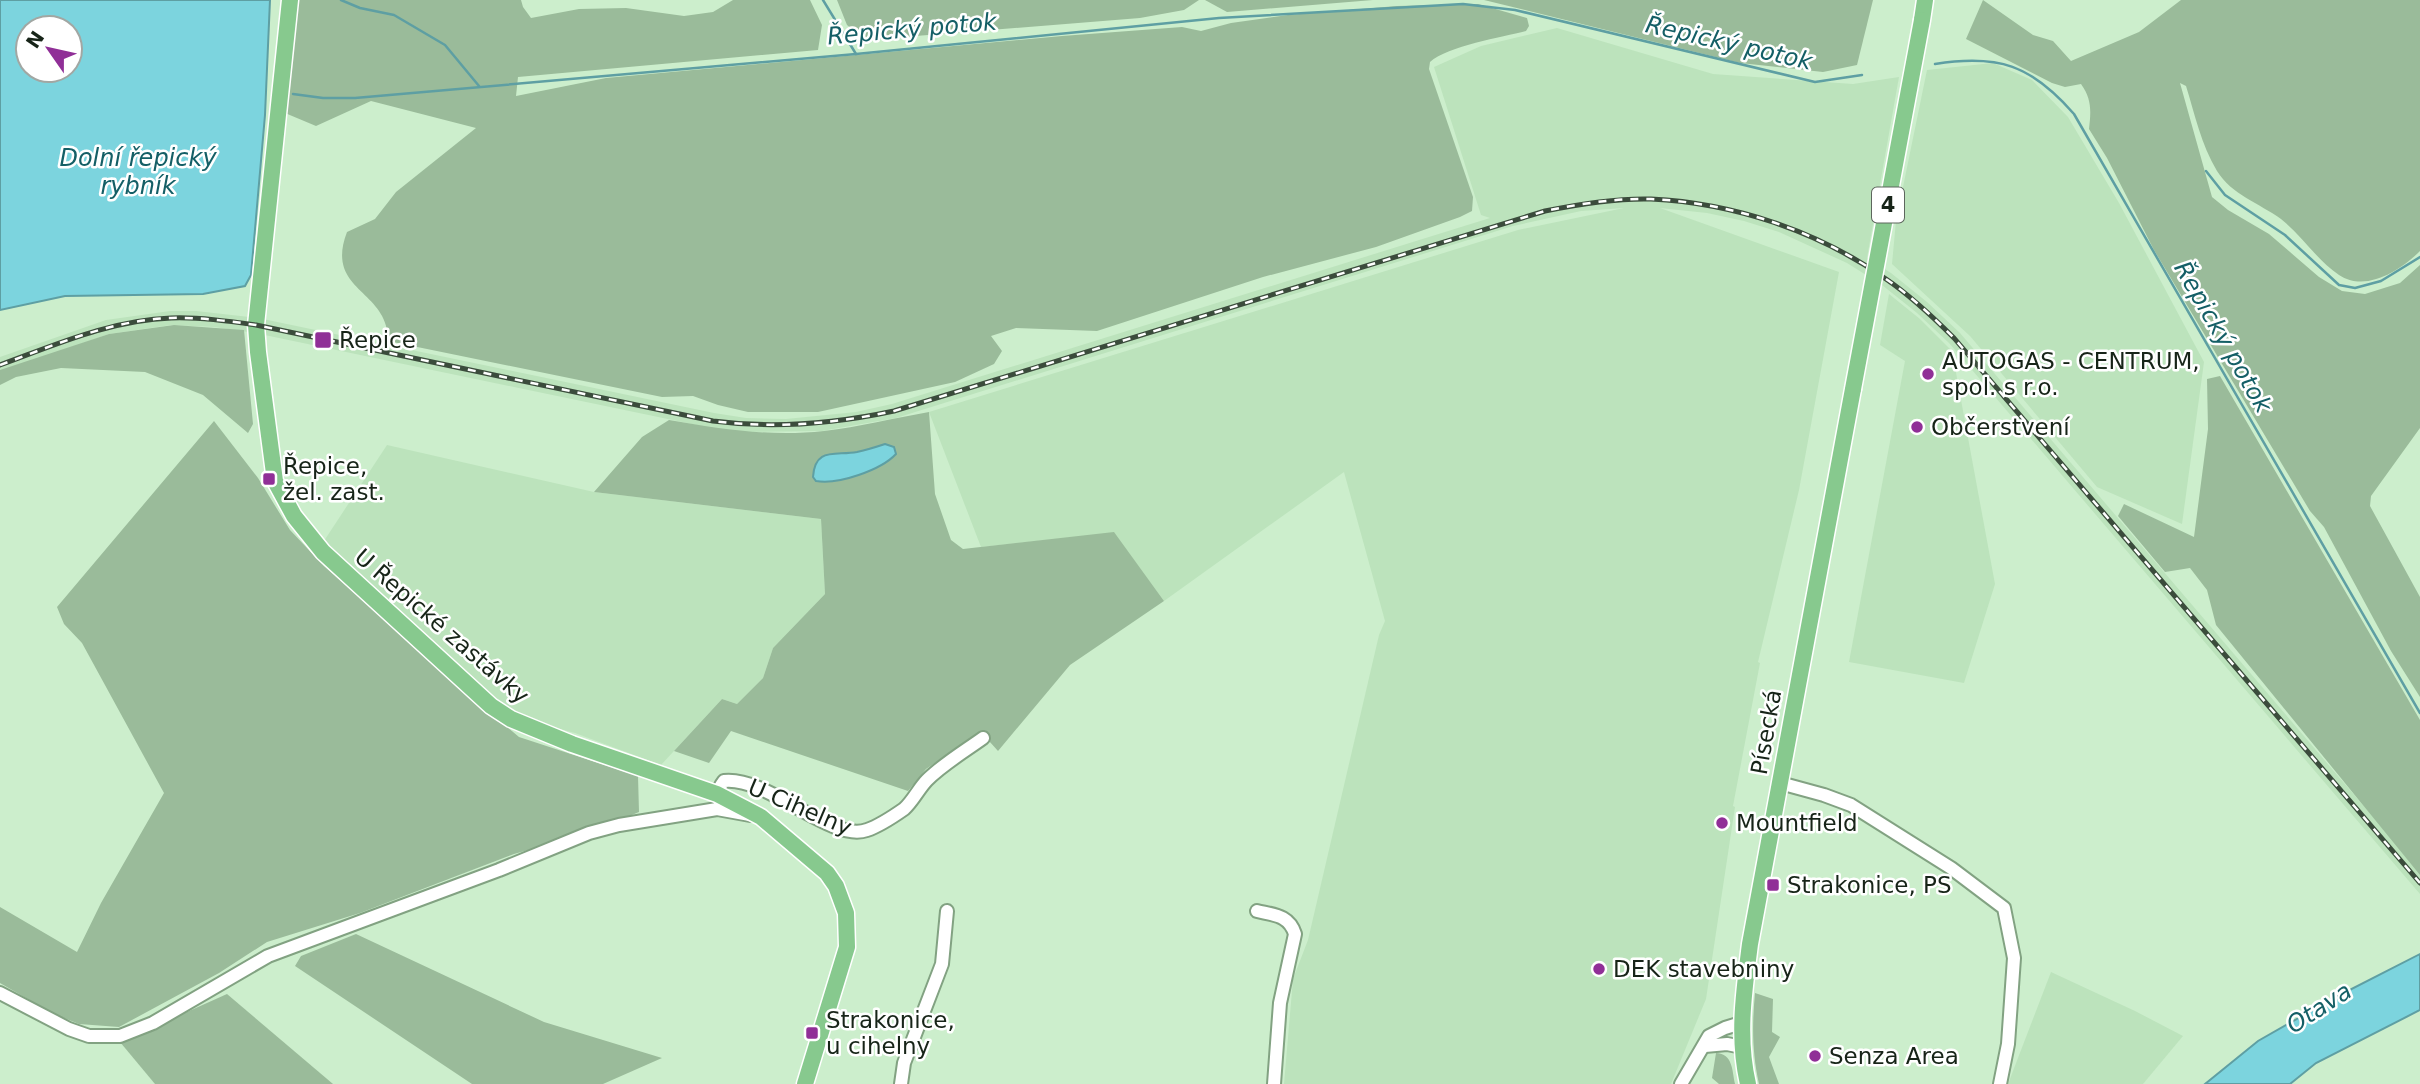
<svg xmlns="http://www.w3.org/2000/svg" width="2420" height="1084" font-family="'DejaVu Sans',sans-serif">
  <rect width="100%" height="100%" fill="#cec"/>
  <g fill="#bce3bc">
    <polygon points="1557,28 1713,74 1853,84 1899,77 1867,258 1891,273 1927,302 1960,333 2420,872 2420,894 1949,343 1917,313 1882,285 1847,263 1779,232 1744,221 1707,213 1660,208 1839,272 1799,490 1758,662 1760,663 1733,806 1735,807 1706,999 1671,1084 1284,1084 1293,979 1308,940 1379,635 1385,621 1344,472 1164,601 1114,533 981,547 929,412 1518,230 1624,208 1581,211 1513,226 896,418 822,431 744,432 711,428 255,333 214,327 171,325 109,334 0,372 0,357 106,320 170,311 196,311 258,318 714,413 746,418 786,419 856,412 892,404 1490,218 1481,215 1434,67 1481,46"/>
    <polygon points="1993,63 2032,80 2068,117 2119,203 2204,362 2182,524 2097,487 1970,336 1892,264 1896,221 1927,70"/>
    <polygon points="1889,294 1920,319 1952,351 1995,584 1964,683 1849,662 1905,361 1880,345"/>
    <polygon points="387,445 594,492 821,519 825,594 773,648 763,678 737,704 722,699 661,765 575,733 533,722 501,703 322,544"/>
    <polygon points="2051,972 2135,1011 2183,1036 2143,1084 2008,1084"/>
  </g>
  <g fill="#9abb9a">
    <path d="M 296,0 L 521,0 L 523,7 L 531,18 L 579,9 L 626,8 L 684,16 L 713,12 L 733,0 L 810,0 L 822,25 L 818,50 L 518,77 L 516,96 L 606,78 L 1062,36 L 1182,27 L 1201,31 L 1231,23 L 1288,15 L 1397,6 L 1478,4 L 1527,18 L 1529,26 L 1526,31 C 1502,37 1448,46 1430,62 L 1429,69 L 1473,197 L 1472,211 L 1460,217 L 1376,247 L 1263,277 L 1097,331 L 1016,328 L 991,336 L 1002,351 L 994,364 L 955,382 L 818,412 L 748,412 L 718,405 L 693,396 L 662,397 L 388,341 C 389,289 324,292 347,232 L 375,219 L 396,192 L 476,128 L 371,101 L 316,126 L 285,113 Z"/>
    <polygon points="837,0 1199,0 1184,10 1140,18 866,40 847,25"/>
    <polygon points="1205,0 1373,0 1227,12"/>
    <polygon points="1484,0 1873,0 1857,65 1823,72 1740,63"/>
    <path d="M 1983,0 L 2033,35 L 2053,41 L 2071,61 L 2139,32 L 2181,0 L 2420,0 L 2420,251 C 2401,270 2366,293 2339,275 C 2317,260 2302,236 2281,219 C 2259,203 2232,195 2217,171 C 2201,144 2195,115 2186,86 L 2180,83 L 2212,197 L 2228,210 L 2269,234 L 2319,277 L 2342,291 L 2365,294 L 2400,283 L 2420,265 L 2420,428 L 2371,496 L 2370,506 L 2420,597 L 2420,697 L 2391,651 L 2324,527 L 2310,511 L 2154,250 L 2107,158 L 2089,129 C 2091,112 2092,99 2081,84 L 2065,87 L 2052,83 L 1966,39 Z"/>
    <polygon points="174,325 244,330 253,424 248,433 203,395 145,372 61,368 16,377 0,385 0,370 109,334"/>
    <polygon points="2220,376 2420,720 2420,875 2216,625 2207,590 2190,568 2165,572 2118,516 2124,504 2194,537 2208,429 2207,379"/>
    <path d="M 929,412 L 935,494 L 951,540 L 963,549 L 1114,532 L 1164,601 L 1070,665 L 998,751 L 981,732 L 926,769 L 908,791 L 731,731 L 709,763 L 674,751 L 722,699 L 737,704 L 763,678 L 773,648 L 825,594 L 821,519 L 594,492 L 642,437 L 669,420 C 721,429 771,437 824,431 C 859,427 894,418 929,412 Z"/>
    <polygon points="214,421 258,478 290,530 324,566 482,706 519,737 638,776 639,812 589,833 514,854 360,913 267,942 219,973 119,1027 79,1024 52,1013 0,983 0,907 77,952 101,903 164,793 82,643 64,624 57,607"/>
    <polygon points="356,934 544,1022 662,1058 603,1084 472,1084 295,966 301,956"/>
    <path d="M 1755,993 L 1773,999 L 1772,1032 L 1780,1037 L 1769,1057 L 1779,1084 L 1759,1084 C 1752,1052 1752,1025 1755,993 Z"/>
    <polygon points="227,994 333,1084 155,1084 120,1042"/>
    <path d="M 1716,1053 C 1733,1054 1732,1070 1735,1084 L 1719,1084 L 1712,1078 Z"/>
  </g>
  <g fill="#7cd4de" stroke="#5e9fa3" stroke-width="2" fill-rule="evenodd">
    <path d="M 0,0 L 270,0 L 265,115 L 251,275 L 245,286 L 203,294 L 65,296 L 0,310 ZM 70,28 L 70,70 L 28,70 L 28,28 Z"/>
    <path d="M 885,444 L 894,447 L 896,454 C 881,470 838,485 816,481 L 813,477 C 815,447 835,456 857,452 C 866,450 876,447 885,444 Z"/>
    <polygon points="2420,954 2420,1010 2316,1063 2290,1084 2205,1084 2258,1041 2332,999"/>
  </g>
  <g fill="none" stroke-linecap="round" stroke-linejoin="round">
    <g stroke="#5e9fa3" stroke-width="2.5">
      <polyline points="341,0 360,8 394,15 445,45 479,86"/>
      <polyline points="823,0 856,54"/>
      <path d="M 1935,64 C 1999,54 2031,65 2074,114 L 2420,713"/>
      <polyline points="293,94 323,98 355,98 856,54 1219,18 1463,4 1515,10 1815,82 1862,75"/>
      <polyline points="2206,171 2225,195 2285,235 2339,285 2355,288 2381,281 2420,257"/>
    </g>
    <g stroke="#82a282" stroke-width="16">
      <g id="minor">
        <polyline points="1780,783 1824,795 1851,805 1951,868 2004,908 2014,958 2008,1044 2000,1084"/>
        <path d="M 720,802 C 717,793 718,789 724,781 C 768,776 831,843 867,830 C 879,826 894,816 904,809 C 913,801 919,788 927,780 C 943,764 965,751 983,738"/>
        <path d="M 1257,911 C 1274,915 1289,915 1295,934 L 1280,1003 L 1274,1084"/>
        <polyline points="0,993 69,1029 89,1036 120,1036 153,1023 268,956 499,870 589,833 619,825 717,809 750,815"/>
        <polyline points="1705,1046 1727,1044 1742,1047"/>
        <polyline points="901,1084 904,1063 942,964 947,911"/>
        <polyline points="1681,1084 1709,1036 1725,1028 1741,1023"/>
      </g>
    </g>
    <g stroke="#fff" stroke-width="19">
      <g id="major">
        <polyline points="290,0 256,325 258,352 275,481 294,516 323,552 491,706 511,719 572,744 717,794 761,817 827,873 836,886 846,913 847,947 805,1084"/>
        <polyline points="1922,20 1925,0"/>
        <path d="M 1748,1084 C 1737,1037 1744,991 1750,944 L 1853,389"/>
      </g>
    </g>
    <use href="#minor" stroke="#fff" stroke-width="12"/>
    <use href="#major" stroke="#87c98e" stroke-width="16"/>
    <g stroke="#3b4c3c" stroke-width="5">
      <path id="rail" d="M 0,365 C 55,345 111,320 171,318 C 199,317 228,321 256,325 L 713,421 C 775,429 833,424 894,411 L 1545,211 C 1579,204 1615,198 1651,199 C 1734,203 1818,231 1886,279 C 1911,296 1933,317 1954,338 L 2420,883"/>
    </g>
    <use href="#rail" stroke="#fff" stroke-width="2.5" stroke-dasharray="8" stroke-linecap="butt"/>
    <g stroke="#fff" stroke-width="19" stroke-linecap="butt">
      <polyline id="major-bridge" points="1853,389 1922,20"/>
    </g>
    <use href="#major-bridge" stroke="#87c98e" stroke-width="16"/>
  </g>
  <g fill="#902f97" stroke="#fff" stroke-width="2.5">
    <rect x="314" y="331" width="18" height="18" rx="3.5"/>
    <circle cx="1928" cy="374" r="7"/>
    <circle cx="1917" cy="427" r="7"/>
    <rect x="262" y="472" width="14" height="14" rx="3.5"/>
    <circle cx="1722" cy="823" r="7"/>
    <rect x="1766" y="878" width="14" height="14" rx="3.5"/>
    <circle cx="1599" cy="969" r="7"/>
    <rect x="805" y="1026" width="14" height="14" rx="3.5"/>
    <circle cx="1815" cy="1056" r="7"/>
  </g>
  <g text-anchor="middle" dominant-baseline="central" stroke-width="5" stroke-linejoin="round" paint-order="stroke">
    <rect fill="#fff" stroke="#5d665d" stroke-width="2" x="1872" y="187.5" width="32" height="35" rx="5"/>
    <g font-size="21" font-weight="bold" fill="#172418">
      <text x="1888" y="205">4</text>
    </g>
    <g font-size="23" fill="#172418" stroke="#fff" text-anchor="start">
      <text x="339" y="340">Řepice</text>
      <text x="1942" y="361">AUTOGAS - CENTRUM,<tspan x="1942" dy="26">spol. s r.o.</tspan></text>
      <text x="1931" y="427">Občerstvení</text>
      <text x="283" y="466">Řepice,<tspan x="283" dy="26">žel. zast.</tspan></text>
      <text x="1736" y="823">Mountfield</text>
      <text x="1787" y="885">Strakonice, PS</text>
      <text x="1613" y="969">DEK stavebniny</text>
      <text x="826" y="1020">Strakonice,<tspan x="826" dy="26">u cihelny</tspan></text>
      <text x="1829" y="1056">Senza Area</text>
    </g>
    <g font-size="23" fill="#172418" stroke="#fff">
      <text transform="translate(442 626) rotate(41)">U Řepické zastávky</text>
      <text transform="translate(1766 732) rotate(-80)">Písecká</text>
      <text transform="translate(800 807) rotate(23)">U Cihelny</text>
    </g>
    <g font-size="24" font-style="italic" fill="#145f66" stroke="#fff">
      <text transform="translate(912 29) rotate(-5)">Řepický potok</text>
      <text transform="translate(1729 43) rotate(13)">Řepický potok</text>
      <text x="138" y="158">Dolní řepický<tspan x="138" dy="28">rybník</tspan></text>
      <text transform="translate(2223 337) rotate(60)">Řepický potok</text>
      <text transform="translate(2319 1008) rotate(-33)">Otava</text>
    </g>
  </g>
  <g transform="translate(49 49) rotate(304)"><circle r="33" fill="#ffffff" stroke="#a2a7a3" stroke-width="2"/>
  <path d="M0-5L12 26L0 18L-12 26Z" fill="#902f97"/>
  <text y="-10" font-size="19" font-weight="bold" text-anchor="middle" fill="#172418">N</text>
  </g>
</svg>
